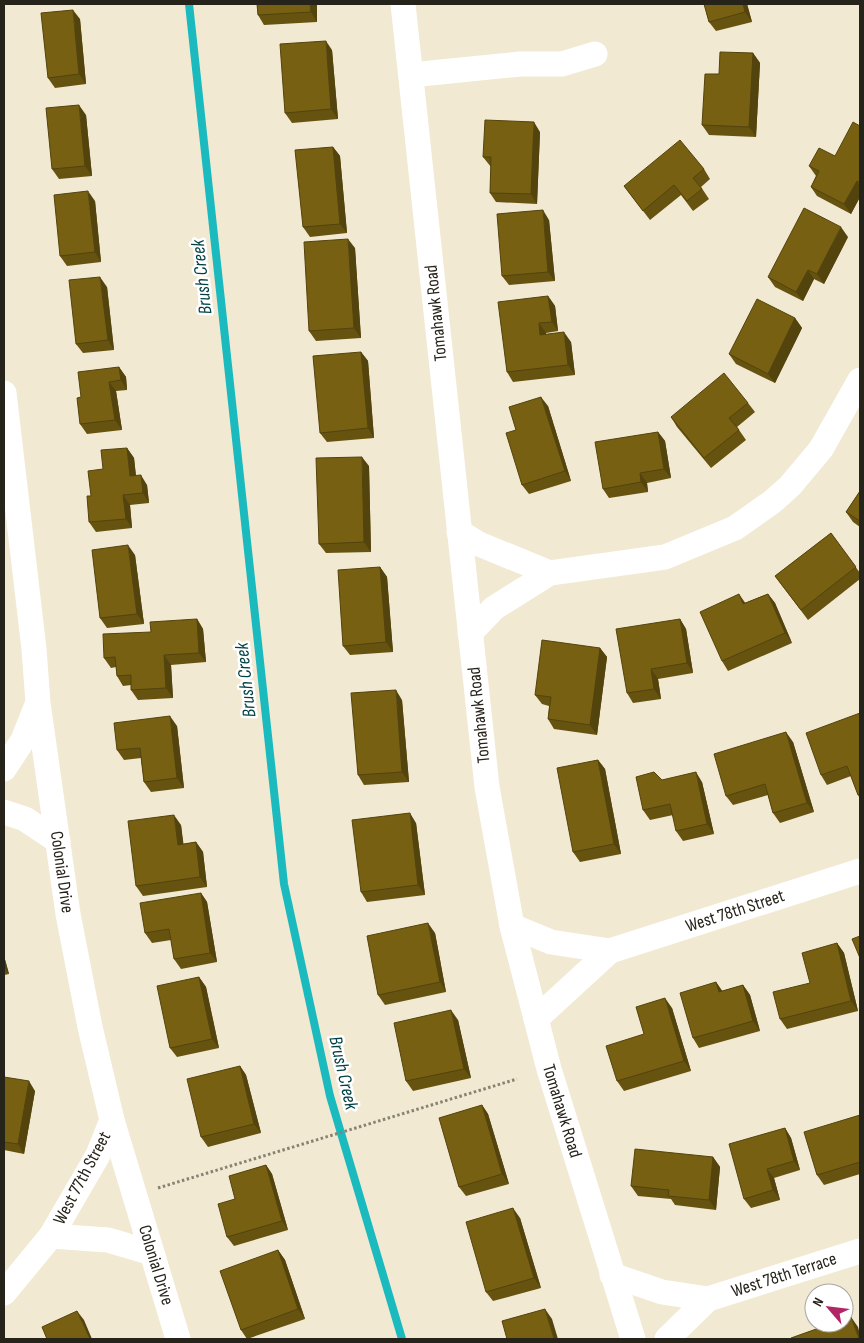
<svg xmlns="http://www.w3.org/2000/svg" width="864" height="1343" font-family="'Sofia Sans Condensed',sans-serif">
  <rect width="100%" height="100%" fill="#f1e9d2"/>
  <g fill="none" stroke-linecap="round" stroke-linejoin="round">
    <polyline stroke="#1ababe" stroke-width="8" points="189,4 284,884 330,1096 402,1339"/>
    <polyline stroke="#878272" stroke-width="3" stroke-dasharray="2.5 2.5" stroke-linecap="butt" points="158,1188 517,1079"/>
    <g stroke="#fff" stroke-width="25">
      <polyline points="403,4 487,787 512,926 549,1069 633,1339"/>
      <polyline points="411,75 520,64 562,64 595,54"/>
      <polyline points="4,393 34,649 38,703 68,914 90,1027 112,1120 178,1339"/>
      <polyline points="459,532 479,544 550,573"/>
      <polyline points="470,633 494,608 550,573 665,557 735,528 772,502 790,486 821,449 860,380"/>
      <polyline points="4,769 23,740 37,705"/>
      <polyline points="4,812 25,819 58,841"/>
      <polyline points="512,926 551,942 610,951"/>
      <polyline points="536,1019 610,951 860,871"/>
      <polyline points="51,1236 108,1240 152,1253"/>
      <polyline points="612,1275 662,1292 708,1299"/>
      <polyline points="4,1293 51,1236 98,1155 112,1120"/>
      <polyline points="667,1339 708,1299 860,1251"/>
    </g>
  </g>
  <g fill="#66530f">
    <polygon points="257,4 317,4 317,22 264,25 258,15"/>
    <polygon points="704,4 747,4 752,22 716,31 709,22"/>
    <polygon points="80,19 86,84 55,88 48,78"/>
    <polygon points="332,50 338,119 292,123 285,113"/>
    <polygon points="753,53 760,63 756,137 709,135 702,125 719,74"/>
    <polygon points="86,115 92,176 59,179 52,169"/>
    <polygon points="860,126 860,197 851,214 817,196 811,187 816,176 809,166 835,156"/>
    <polygon points="540,132 537,204 496,202 490,193 491,167 483,157"/>
    <polygon points="333,147 340,156 347,233 310,237 303,227"/>
    <polygon points="704,169 710,179 701,187 709,199 693,211 681,195 650,220 624,186"/>
    <polygon points="95,201 101,262 67,266 60,256"/>
    <polygon points="549,220 555,281 509,285 502,276"/>
    <polygon points="848,237 824,284 814,279 803,301 775,287 768,277"/>
    <polygon points="355,248 361,338 316,341 309,331"/>
    <polygon points="107,287 114,350 83,353 76,344"/>
    <polygon points="548,296 555,306 558,331 546,333 546,334 571,342 575,375 513,382 507,372"/>
    <polygon points="795,318 802,328 775,383 736,364 729,354"/>
    <polygon points="361,352 368,361 374,438 327,442 320,433"/>
    <polygon points="119,367 126,377 127,390 116,391 122,430 87,434 80,424 81,397"/>
    <polygon points="748,403 755,412 737,427 746,440 711,468 677,427 671,417"/>
    <polygon points="548,406 571,481 529,494 522,485 516,430"/>
    <polygon points="658,432 665,441 671,478 647,483 648,492 609,498 603,489"/>
    <polygon points="127,448 134,458 136,476 147,485 149,503 130,505 132,528 96,532 89,522 91,496 103,469"/>
    <polygon points="369,466 371,552 326,553 319,544"/>
    <polygon points="860,491 860,527 853,522 846,512"/>
    <polygon points="831,533 860,573 860,579 808,620 775,576"/>
    <polygon points="135,555 144,624 107,628 100,618"/>
    <polygon points="380,567 387,577 393,652 350,655 343,646"/>
    <polygon points="768,594 775,603 792,643 728,671 722,661 745,603"/>
    <polygon points="197,619 203,629 206,662 171,665 173,698 138,700 131,690 131,685 123,686 117,676 116,667 111,668 104,658 151,632"/>
    <polygon points="680,619 686,629 693,673 658,679 661,699 633,703 627,693"/>
    <polygon points="600,648 607,657 597,735 554,729 548,719 549,706 542,704 535,695"/>
    <polygon points="402,700 409,782 364,785 358,775"/>
    <polygon points="860,713 860,799 858,795 851,776 827,785 821,775"/>
    <polygon points="177,726 184,788 151,792 144,782 141,758 124,760 117,750"/>
    <polygon points="793,742 814,812 780,823 773,813 768,795 733,805 726,796"/>
    <polygon points="598,760 605,769 621,854 580,862 573,852"/>
    <polygon points="662,780 702,782 714,834 683,841 676,831 673,815 650,820 643,810"/>
    <polygon points="416,823 425,895 367,902 361,892"/>
    <polygon points="181,825 183,844 196,842 203,852 207,887 143,896 136,886"/>
    <polygon points="201,893 207,902 217,962 181,969 174,959 171,940 152,943 145,933"/>
    <polygon points="435,933 446,992 385,1005 378,995"/>
    <polygon points="837,943 844,953 858,1011 787,1029 780,1019 810,983"/>
    <polygon points="4,956 9,974 4,975"/>
    <polygon points="199,977 206,987 219,1048 177,1057 170,1048"/>
    <polygon points="716,982 722,991 743,985 750,995 760,1031 699,1048 693,1038"/>
    <polygon points="672,1008 691,1071 624,1091 617,1081 644,1034"/>
    <polygon points="458,1020 471,1078 413,1091 406,1081"/>
    <polygon points="240,1066 246,1075 261,1133 208,1147 201,1137"/>
    <polygon points="4,1077 35,1091 24,1154 4,1150"/>
    <polygon points="482,1105 488,1114 509,1184 466,1196 459,1187"/>
    <polygon points="860,1115 860,1174 824,1185 817,1175"/>
    <polygon points="785,1128 791,1138 800,1170 774,1178 780,1200 751,1208 744,1199"/>
    <polygon points="713,1157 720,1167 716,1210 675,1205 671,1199 638,1196 631,1186"/>
    <polygon points="266,1165 272,1174 288,1230 234,1246 227,1237 235,1199"/>
    <polygon points="520,1218 541,1288 493,1301 486,1292"/>
    <polygon points="278,1250 285,1260 305,1319 247,1339 241,1330"/>
  </g>
  <g fill="#53430d">
    <polygon points="310,4 317,4 317,22 311,12"/>
    <polygon points="743,4 747,4 752,22 745,12"/>
    <polygon points="73,10 80,19 86,84 79,74"/>
    <polygon points="326,41 332,50 338,119 331,109"/>
    <polygon points="753,53 760,63 756,137 749,127"/>
    <polygon points="79,105 86,115 92,176 85,166"/>
    <polygon points="534,122 540,132 537,204 531,194"/>
    <polygon points="333,147 340,156 347,233 340,224"/>
    <polygon points="857,181 860,187 860,197 851,214 844,204"/>
    <polygon points="88,191 95,201 101,262 95,252"/>
    <polygon points="543,210 549,220 555,281 548,272"/>
    <polygon points="841,227 848,237 824,284 817,274"/>
    <polygon points="348,239 355,248 361,338 354,328"/>
    <polygon points="808,270 814,279 803,301 796,292"/>
    <polygon points="100,277 107,287 114,350 108,340"/>
    <polygon points="548,296 555,306 558,331 552,322"/>
    <polygon points="795,318 802,328 775,383 768,374"/>
    <polygon points="539,323 546,333 547,345 540,335"/>
    <polygon points="564,332 571,342 575,375 568,365"/>
    <polygon points="361,352 368,361 374,438 368,428"/>
    <polygon points="119,367 126,377 127,390 121,380"/>
    <polygon points="109,382 116,391 122,430 115,420"/>
    <polygon points="541,397 548,406 571,481 565,471"/>
    <polygon points="658,432 665,441 671,478 664,469"/>
    <polygon points="127,448 134,458 137,486 130,476"/>
    <polygon points="362,457 369,466 371,552 364,542"/>
    <polygon points="640,473 647,483 648,492 641,482"/>
    <polygon points="141,475 147,485 149,503 143,493"/>
    <polygon points="123,495 130,505 132,528 126,519"/>
    <polygon points="128,545 135,555 144,624 137,614"/>
    <polygon points="380,567 387,577 393,652 386,642"/>
    <polygon points="739,594 746,604 743,604"/>
    <polygon points="768,594 775,603 792,643 785,633"/>
    <polygon points="197,619 203,629 206,662 199,653"/>
    <polygon points="680,619 686,629 693,673 687,663"/>
    <polygon points="600,648 607,657 597,735 590,725"/>
    <polygon points="164,655 171,665 173,698 166,688"/>
    <polygon points="651,669 658,679 661,699 654,689"/>
    <polygon points="396,690 402,700 409,782 402,772"/>
    <polygon points="170,716 177,726 184,788 177,778"/>
    <polygon points="786,732 793,742 814,812 807,803"/>
    <polygon points="598,760 605,769 621,854 614,844"/>
    <polygon points="696,772 702,782 714,834 707,824"/>
    <polygon points="410,813 416,823 425,895 418,885"/>
    <polygon points="174,815 181,825 185,855 178,845"/>
    <polygon points="196,842 203,852 207,887 200,877"/>
    <polygon points="201,893 207,902 217,962 210,953"/>
    <polygon points="428,923 435,933 446,992 440,982"/>
    <polygon points="837,943 844,953 858,1011 851,1001"/>
    <polygon points="4,956 9,974 4,967"/>
    <polygon points="199,977 206,987 219,1048 212,1039"/>
    <polygon points="716,982 723,992 719,992"/>
    <polygon points="743,985 750,995 760,1031 753,1021"/>
    <polygon points="665,998 672,1008 691,1071 684,1061"/>
    <polygon points="451,1010 458,1020 471,1078 464,1069"/>
    <polygon points="240,1066 246,1075 261,1133 254,1124"/>
    <polygon points="29,1081 35,1091 24,1154 18,1144"/>
    <polygon points="482,1105 488,1114 509,1184 502,1174"/>
    <polygon points="785,1128 791,1138 800,1170 794,1161"/>
    <polygon points="713,1157 720,1167 716,1210 709,1200"/>
    <polygon points="266,1165 272,1174 288,1230 282,1221"/>
    <polygon points="767,1169 774,1178 780,1200 773,1190"/>
    <polygon points="513,1208 520,1218 541,1288 534,1278"/>
    <polygon points="278,1250 285,1260 305,1319 298,1309"/>
    <polygon points="545,1309 552,1319 558,1339 554,1339"/>
    <polygon points="77,1311 84,1320 92,1339 90,1339"/>
    <polygon points="851,1317 858,1327 860,1334 860,1339 859,1339"/>
  </g>
  <g fill="#776012" stroke="#53430d">
    <polygon points="257,4 310,4 311,12 258,15"/>
    <polygon points="704,4 743,4 745,12 709,22"/>
    <polygon points="73,10 79,74 48,78 41,13"/>
    <polygon points="326,41 331,109 285,113 280,44"/>
    <polygon points="720,52 753,53 749,127 702,125 705,74 719,74"/>
    <polygon points="79,105 85,166 52,169 46,108"/>
    <polygon points="485,120 534,122 531,194 490,193 491,157 483,157"/>
    <polygon points="853,122 860,126 860,183 857,181 844,204 811,187 819,171 809,166 819,148 835,156"/>
    <polygon points="680,140 704,169 693,178 702,189 687,201 674,185 643,211 624,186"/>
    <polygon points="333,147 340,224 303,227 295,150"/>
    <polygon points="88,191 95,252 60,256 54,195"/>
    <polygon points="804,208 841,227 817,274 808,270 796,292 768,277"/>
    <polygon points="543,210 548,272 502,276 497,214"/>
    <polygon points="348,239 354,328 309,331 304,242"/>
    <polygon points="100,277 108,340 76,344 69,280"/>
    <polygon points="548,296 552,322 539,323 540,335 564,332 568,365 507,372 498,302"/>
    <polygon points="757,299 795,318 768,374 729,354"/>
    <polygon points="361,352 368,428 320,433 313,356"/>
    <polygon points="119,367 121,380 109,382 115,420 80,424 77,398 81,397 78,372"/>
    <polygon points="724,373 748,403 729,418 739,430 704,458 671,417"/>
    <polygon points="541,397 565,471 522,485 506,433 516,430 509,407"/>
    <polygon points="658,432 664,469 640,473 641,482 603,489 595,442"/>
    <polygon points="127,448 130,476 141,475 143,493 123,495 126,519 89,522 87,496 91,496 88,471 103,469 101,450"/>
    <polygon points="362,457 364,542 319,544 316,458"/>
    <polygon points="860,491 860,521 846,512"/>
    <polygon points="831,533 856,567 801,610 775,576"/>
    <polygon points="128,545 137,614 100,618 92,550"/>
    <polygon points="380,567 386,642 343,646 338,570"/>
    <polygon points="739,594 743,604 768,594 785,633 722,661 700,612"/>
    <polygon points="197,619 199,653 164,655 166,688 131,690 131,675 117,676 115,657 104,658 103,634 151,632 150,622"/>
    <polygon points="680,619 687,663 651,669 654,689 627,693 616,629"/>
    <polygon points="542,640 600,648 590,725 548,719 551,697 535,695"/>
    <polygon points="396,690 402,772 358,775 351,693"/>
    <polygon points="860,713 860,794 858,795 847,766 821,775 806,733"/>
    <polygon points="170,716 177,778 144,782 140,748 117,750 114,723"/>
    <polygon points="786,732 807,803 773,813 765,784 726,796 714,754"/>
    <polygon points="598,760 614,844 573,852 557,768"/>
    <polygon points="654,772 662,780 696,772 707,824 676,831 670,804 643,810 636,777"/>
    <polygon points="410,813 418,885 361,892 352,820"/>
    <polygon points="174,815 178,845 196,842 200,877 136,886 128,821"/>
    <polygon points="201,893 210,953 174,959 169,929 145,933 140,903"/>
    <polygon points="428,923 440,982 378,995 367,936"/>
    <polygon points="860,936 860,958 852,939"/>
    <polygon points="837,943 851,1001 780,1019 773,992 810,983 802,953"/>
    <polygon points="199,977 212,1039 170,1048 157,986"/>
    <polygon points="716,982 719,992 743,985 753,1021 693,1038 680,993"/>
    <polygon points="665,998 684,1061 617,1081 606,1046 644,1034 636,1007"/>
    <polygon points="451,1010 464,1069 406,1081 394,1023"/>
    <polygon points="240,1066 254,1124 201,1137 187,1079"/>
    <polygon points="4,1077 29,1081 18,1144 4,1142"/>
    <polygon points="482,1105 502,1174 459,1187 439,1118"/>
    <polygon points="860,1115 860,1162 817,1175 804,1132"/>
    <polygon points="785,1128 794,1161 767,1169 773,1190 744,1199 729,1144"/>
    <polygon points="635,1149 713,1157 709,1200 668,1196 669,1190 631,1186"/>
    <polygon points="266,1165 282,1221 227,1237 218,1204 235,1199 229,1176"/>
    <polygon points="513,1208 534,1278 486,1292 466,1222"/>
    <polygon points="278,1250 298,1309 241,1330 220,1271"/>
    <polygon points="545,1309 554,1339 507,1339 502,1321"/>
    <polygon points="77,1311 90,1339 47,1339 42,1327"/>
    <polygon points="851,1317 859,1339 791,1339 791,1338 833,1323 844,1323 844,1319"/>
  </g>
  <g text-anchor="middle" dominant-baseline="central" stroke-width="5" stroke-linejoin="round" paint-order="stroke">
    <g font-size="18" fill="#26231b" stroke="#fff">
      <text transform="translate(436 313) rotate(-96)">Tomahawk Road</text>
      <text transform="translate(479 715) rotate(-96)">Tomahawk Road</text>
      <text transform="translate(62 872) rotate(82)">Colonial Drive</text>
      <text transform="translate(735 911) rotate(-18)">West 78th Street</text>
      <text transform="translate(562 1111) rotate(73)">Tomahawk Road</text>
      <text transform="translate(82 1178) rotate(-62)">West 77th Street</text>
      <text transform="translate(156 1265) rotate(73)">Colonial Drive</text>
      <text transform="translate(784 1275) rotate(-18)">West 78th Terrace</text>
    </g>
    <g font-size="19" font-style="italic" fill="#004244" stroke="#fff">
      <text transform="translate(202 277) rotate(-96)">Brush Creek</text>
      <text transform="translate(246 680) rotate(-96)">Brush Creek</text>
      <text transform="translate(343 1073) rotate(77)">Brush Creek</text>
    </g>
  </g>
  <rect width="864" height="1343" fill="none" stroke="#26231b" stroke-width="10"/>
  <g transform="translate(829 1308) rotate(298)"><circle r="24" fill="#ffffff" stroke="#a8a7a4"/>
  <path d="M0-4L9 19L0 12L-9 19Z" fill="#b12765"/>
  <text y="-8" font-size="14" font-weight="bold" text-anchor="middle" fill="#26231b">N</text>
  </g>
</svg>
